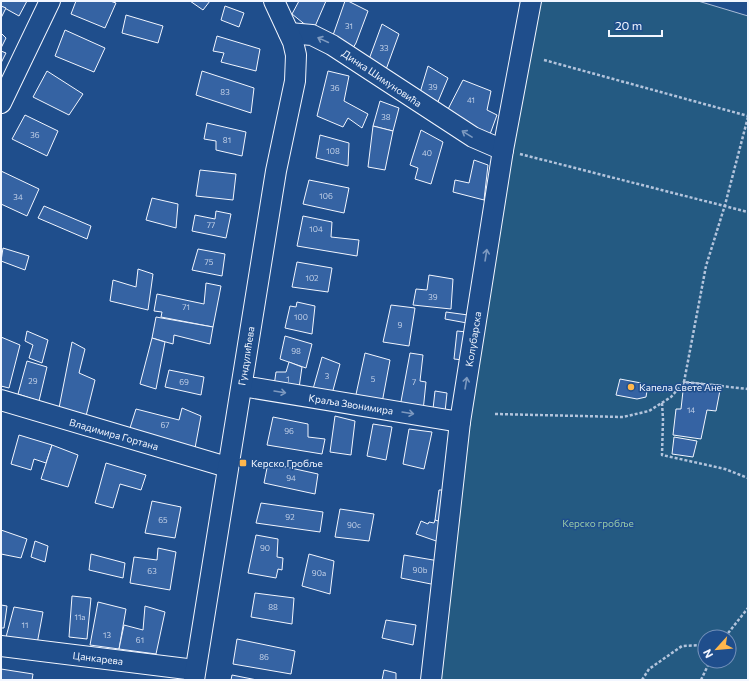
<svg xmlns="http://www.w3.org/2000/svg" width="749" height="681" font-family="Commissioner,sans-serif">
  <rect width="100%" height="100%" fill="#1f4e8c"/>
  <path fill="#245a82" stroke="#a8bbd7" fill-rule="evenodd" d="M 528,1 L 698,1 L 748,16 L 748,680 L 433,680 ZM 705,637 L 729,637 L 729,661 L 705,661 Z"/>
  <g fill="#3563a3" stroke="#f2f6ff">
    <polygon points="1,1 27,1 19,16 1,6"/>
    <polygon points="76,1 110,1 116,3 105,28 71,14"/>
    <polygon points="190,1 210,1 203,10"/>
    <polygon points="299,1 326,1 313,31 292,14"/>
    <polygon points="345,1 348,1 368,11 356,43 350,53 331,41"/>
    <polygon points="1,6 6,8 1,18"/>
    <polygon points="225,6 244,13 239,27 221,20"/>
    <polygon points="126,15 163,26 158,43 122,33"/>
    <polygon points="382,24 399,34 384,75 368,62"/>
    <polygon points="65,30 105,48 94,72 55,56"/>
    <polygon points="1,33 6,38 1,48"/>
    <polygon points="217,36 260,49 256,71 221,62 224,53 213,51"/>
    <polygon points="1,51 6,53 1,63"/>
    <polygon points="428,66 448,78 437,104 419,96"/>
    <polygon points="47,71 83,94 69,115 33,97"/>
    <polygon points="202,71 254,88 251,113 196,95"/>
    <polygon points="328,71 349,76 344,101 368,114 362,128 348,118 343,127 317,116"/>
    <polygon points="463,80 491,91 487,110 497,115 489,137 445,115"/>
    <polygon points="380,101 399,108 393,131 373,126"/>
    <polygon points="25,115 58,131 47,156 12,139"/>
    <polygon points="207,123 246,132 242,156 216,150 216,141 204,139"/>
    <polygon points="373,126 393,131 385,170 368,167"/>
    <polygon points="421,130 443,142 431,184 415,179 418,168 410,165"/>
    <polygon points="320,135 349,143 348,166 316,158"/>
    <polygon points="474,160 488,165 484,200 453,192 455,180 469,183"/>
    <polygon points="200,170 236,174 233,200 196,196"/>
    <polygon points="1,171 39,189 27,216 1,204"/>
    <polygon points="309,180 349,188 344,213 303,204"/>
    <polygon points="152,198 178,204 176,228 146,220"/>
    <polygon points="44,206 91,226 87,239 38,218"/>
    <polygon points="216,211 231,214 226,238 192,231 195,215 215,219"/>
    <polygon points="303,216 332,222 331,237 359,240 357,256 297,246"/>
    <polygon points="3,248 29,256 25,270 1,261"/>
    <polygon points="198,249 225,254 222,276 192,270"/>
    <polygon points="297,262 332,268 328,292 292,287"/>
    <polygon points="138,269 153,274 148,310 110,301 113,280 136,287"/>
    <polygon points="429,275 453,279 451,309 413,305 416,289 427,290"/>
    <polygon points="206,283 221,286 213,327 161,317 162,312 154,311 157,294 204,304"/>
    <polygon points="297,302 315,306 312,334 285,328 290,306 296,307"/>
    <polygon points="391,305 415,308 409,346 383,342"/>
    <polygon points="446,312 468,315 467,323 445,319"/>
    <polygon points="156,317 213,327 210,344 174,335 173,344 152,338"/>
    <polygon points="27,331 48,340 42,363 29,358 33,345 25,341"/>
    <polygon points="457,331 467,332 463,360 454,359"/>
    <polygon points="285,336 312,344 306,368 280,359"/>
    <polygon points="1,337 20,345 9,388 1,386"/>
    <polygon points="152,338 165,342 156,389 140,384"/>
    <polygon points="72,342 85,349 79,373 95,380 86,416 59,408"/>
    <polygon points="365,353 390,360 382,403 355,399"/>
    <polygon points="410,353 423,355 420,381 426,382 423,411 400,407"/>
    <polygon points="322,357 340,364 332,394 313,389"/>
    <polygon points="27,361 47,367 39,401 18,394"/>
    <polygon points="289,362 302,367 299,388 274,386 276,372 286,372"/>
    <polygon points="169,370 204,377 201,395 165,387"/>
    <polygon points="620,379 641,383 647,391 646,397 637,399 616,395"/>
    <polygon points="684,382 721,385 716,411 707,410 701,439 673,435 676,409 681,409"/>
    <polygon points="435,391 447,393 445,412 433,409"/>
    <polygon points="182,408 201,416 195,448 129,431 136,409 179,420"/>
    <polygon points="335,416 355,421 351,455 330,452"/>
    <polygon points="273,417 308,424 308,437 325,439 322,454 267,445"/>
    <polygon points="373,424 392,427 386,460 367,456"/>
    <polygon points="409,429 432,432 424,469 403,464"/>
    <polygon points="19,435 52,445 46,463 34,459 31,470 11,464"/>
    <polygon points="674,437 697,441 693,457 672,454"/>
    <polygon points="52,445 78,455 68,487 41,479"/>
    <polygon points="106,463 146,475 141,490 120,484 113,508 95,503"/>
    <polygon points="268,463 318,474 315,494 264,483"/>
    <polygon points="439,490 450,490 444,523 435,520"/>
    <polygon points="152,501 181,507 175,538 145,533"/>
    <polygon points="261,503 323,512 320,532 256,523"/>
    <polygon points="340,509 374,514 369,541 335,537"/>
    <polygon points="435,520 444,523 442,543 416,534 421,521 428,524 429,522 434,523"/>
    <polygon points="1,530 27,539 21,558 1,554"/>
    <polygon points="256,535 278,539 277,557 283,558 282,570 278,569 276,578 248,573"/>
    <polygon points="35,541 48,546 45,562 31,557"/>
    <polygon points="158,548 176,552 170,590 130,583 134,557 157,560"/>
    <polygon points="91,554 125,563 123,578 89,570"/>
    <polygon points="309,554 334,561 330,594 302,586"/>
    <polygon points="404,555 439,561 436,585 401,578"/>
    <polygon points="255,593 294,598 292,624 251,617"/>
    <polygon points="72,596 91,598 87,639 69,637"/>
    <polygon points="98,602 126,609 119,649 90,645"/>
    <polygon points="1,605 7,606 4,628 1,628"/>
    <polygon points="145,606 165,612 156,654 119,649 124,625 143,630"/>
    <polygon points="14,607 43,612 37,644 6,637"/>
    <polygon points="386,620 416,625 413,645 382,638"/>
    <polygon points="237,639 295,651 291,674 233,664"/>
    <polygon points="1,669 33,674 32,680 1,680"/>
    <polygon points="384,670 396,673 396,680 382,680"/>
    <polygon points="232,675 257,680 231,680"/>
  </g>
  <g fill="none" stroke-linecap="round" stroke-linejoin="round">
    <g stroke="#f2f6ff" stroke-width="22">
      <g id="minor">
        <polyline points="289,33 312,35 332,45 473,137 503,150"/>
        <polyline points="1,103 50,1"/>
        <polyline points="242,386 460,422"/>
        <polyline points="1,400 227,467"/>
        <polyline points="1,646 195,670"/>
        <polyline points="194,680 276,171 295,81 296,55 293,42 274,1"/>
        <polyline points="431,680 460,422 503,150 531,1"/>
      </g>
    </g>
    <g stroke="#b3c4dc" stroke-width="2.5" stroke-dasharray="3 2" stroke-linecap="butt">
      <polyline points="544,60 748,116"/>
      <polyline points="748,117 725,205 706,266 684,382 748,389"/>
      <polyline points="520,154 748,212"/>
      <polyline points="662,403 663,419 662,455 725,469 748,478"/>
      <polyline points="495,414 623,417 649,411 671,397 684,382"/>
      <polyline points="725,637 748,608"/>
      <polyline points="642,680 649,669 682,646 705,645"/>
      <polyline points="701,680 710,661"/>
    </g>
    <use href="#minor" stroke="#1f4e8c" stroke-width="20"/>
  </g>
  <defs><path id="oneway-shaft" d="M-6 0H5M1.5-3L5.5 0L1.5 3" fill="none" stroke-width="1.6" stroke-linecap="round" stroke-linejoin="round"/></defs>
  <g stroke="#7e9ac0">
    <use href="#oneway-shaft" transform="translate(323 40) rotate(-155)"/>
    <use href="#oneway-shaft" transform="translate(467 134) rotate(-148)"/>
    <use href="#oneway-shaft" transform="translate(486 255) rotate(-81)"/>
    <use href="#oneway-shaft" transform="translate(466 383) rotate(-81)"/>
    <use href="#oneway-shaft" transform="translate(280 392) rotate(9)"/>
    <use href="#oneway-shaft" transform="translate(408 413) rotate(9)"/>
  </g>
  <g fill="#ffb74d" stroke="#1f4e8c" stroke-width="1.5">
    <circle cx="631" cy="387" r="4"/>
    <rect x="239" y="459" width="8" height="8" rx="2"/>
  </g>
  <g text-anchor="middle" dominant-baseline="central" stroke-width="3" stroke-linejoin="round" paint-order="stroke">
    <g font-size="8" fill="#c3d1e8">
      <text x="349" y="26">31</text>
      <text x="384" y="48">33</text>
      <text x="433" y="87">39</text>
      <text x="335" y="88">36</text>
      <text x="225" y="92">83</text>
      <text x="471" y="100">41</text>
      <text x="386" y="117">38</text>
      <text x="35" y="135">36</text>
      <text x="227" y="140">81</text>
      <text x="333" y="151">108</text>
      <text x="427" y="153">40</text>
      <text x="326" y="196">106</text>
      <text x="18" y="197">34</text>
      <text x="211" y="225">77</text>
      <text x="316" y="229">104</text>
      <text x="209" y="262">75</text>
      <text x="312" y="278">102</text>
      <text x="433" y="297">39</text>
      <text x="186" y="307">71</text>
      <text x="301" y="317">100</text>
      <text x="400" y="325">9</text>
      <text x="296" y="351">98</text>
      <text x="327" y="376">3</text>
      <text x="288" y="379">1</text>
      <text x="373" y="379">5</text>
      <text x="33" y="381">29</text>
      <text x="184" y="382">69</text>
      <text x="414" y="382">7</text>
      <text x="691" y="410">14</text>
      <text x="165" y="425">67</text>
      <text x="289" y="431">96</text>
      <text x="291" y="478">94</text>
      <text x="290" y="517">92</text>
      <text x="163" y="520">65</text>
      <text x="354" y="525">90c</text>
      <text x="265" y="548">90</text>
      <text x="420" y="570">90b</text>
      <text x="152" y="571">63</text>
      <text x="319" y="573">90a</text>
      <text x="273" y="607">88</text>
      <text x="80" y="617">11a</text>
      <text x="25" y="625">11</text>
      <text x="107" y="635">13</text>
      <text x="140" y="640">61</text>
      <text x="264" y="657">86</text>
    </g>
    <g font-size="10" fill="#f2f6ff" stroke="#1f4e8c">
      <text transform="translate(382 78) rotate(34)">Динка Шимуновића</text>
      <text transform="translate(473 339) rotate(-81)">Колубарска</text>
      <text transform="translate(246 356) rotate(-81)">Гундулићева</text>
      <text transform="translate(351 404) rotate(9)">Краља Звонимира</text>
      <text transform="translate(114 434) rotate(16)">Владимира Гортана</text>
      <text transform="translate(98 658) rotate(7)">Цанкарева</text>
    </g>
    <g font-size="10" fill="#f2f6ff" stroke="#1f4e8c" text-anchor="start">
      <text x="639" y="387">Капела Свете Ане</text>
      <text x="251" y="463">Керско Гробље</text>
    </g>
    <g font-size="10" fill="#97c8a6" stroke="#1f4e8c">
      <text x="598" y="523">Керско гробље</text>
    </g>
  </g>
  <rect width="749" height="681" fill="none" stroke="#f2f6ff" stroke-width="4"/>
  <g transform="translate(717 649) rotate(243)"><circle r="19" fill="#1f4e8c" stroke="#7391ba"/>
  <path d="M0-3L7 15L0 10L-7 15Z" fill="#ffb74d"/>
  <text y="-6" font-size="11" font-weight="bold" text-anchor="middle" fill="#f2f6ff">N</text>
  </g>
  <path d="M609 30v6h53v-6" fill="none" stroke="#f2f6ff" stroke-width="2"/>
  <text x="615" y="30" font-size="12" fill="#f2f6ff" stroke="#1f4e8c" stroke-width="3" paint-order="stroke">20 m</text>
</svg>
